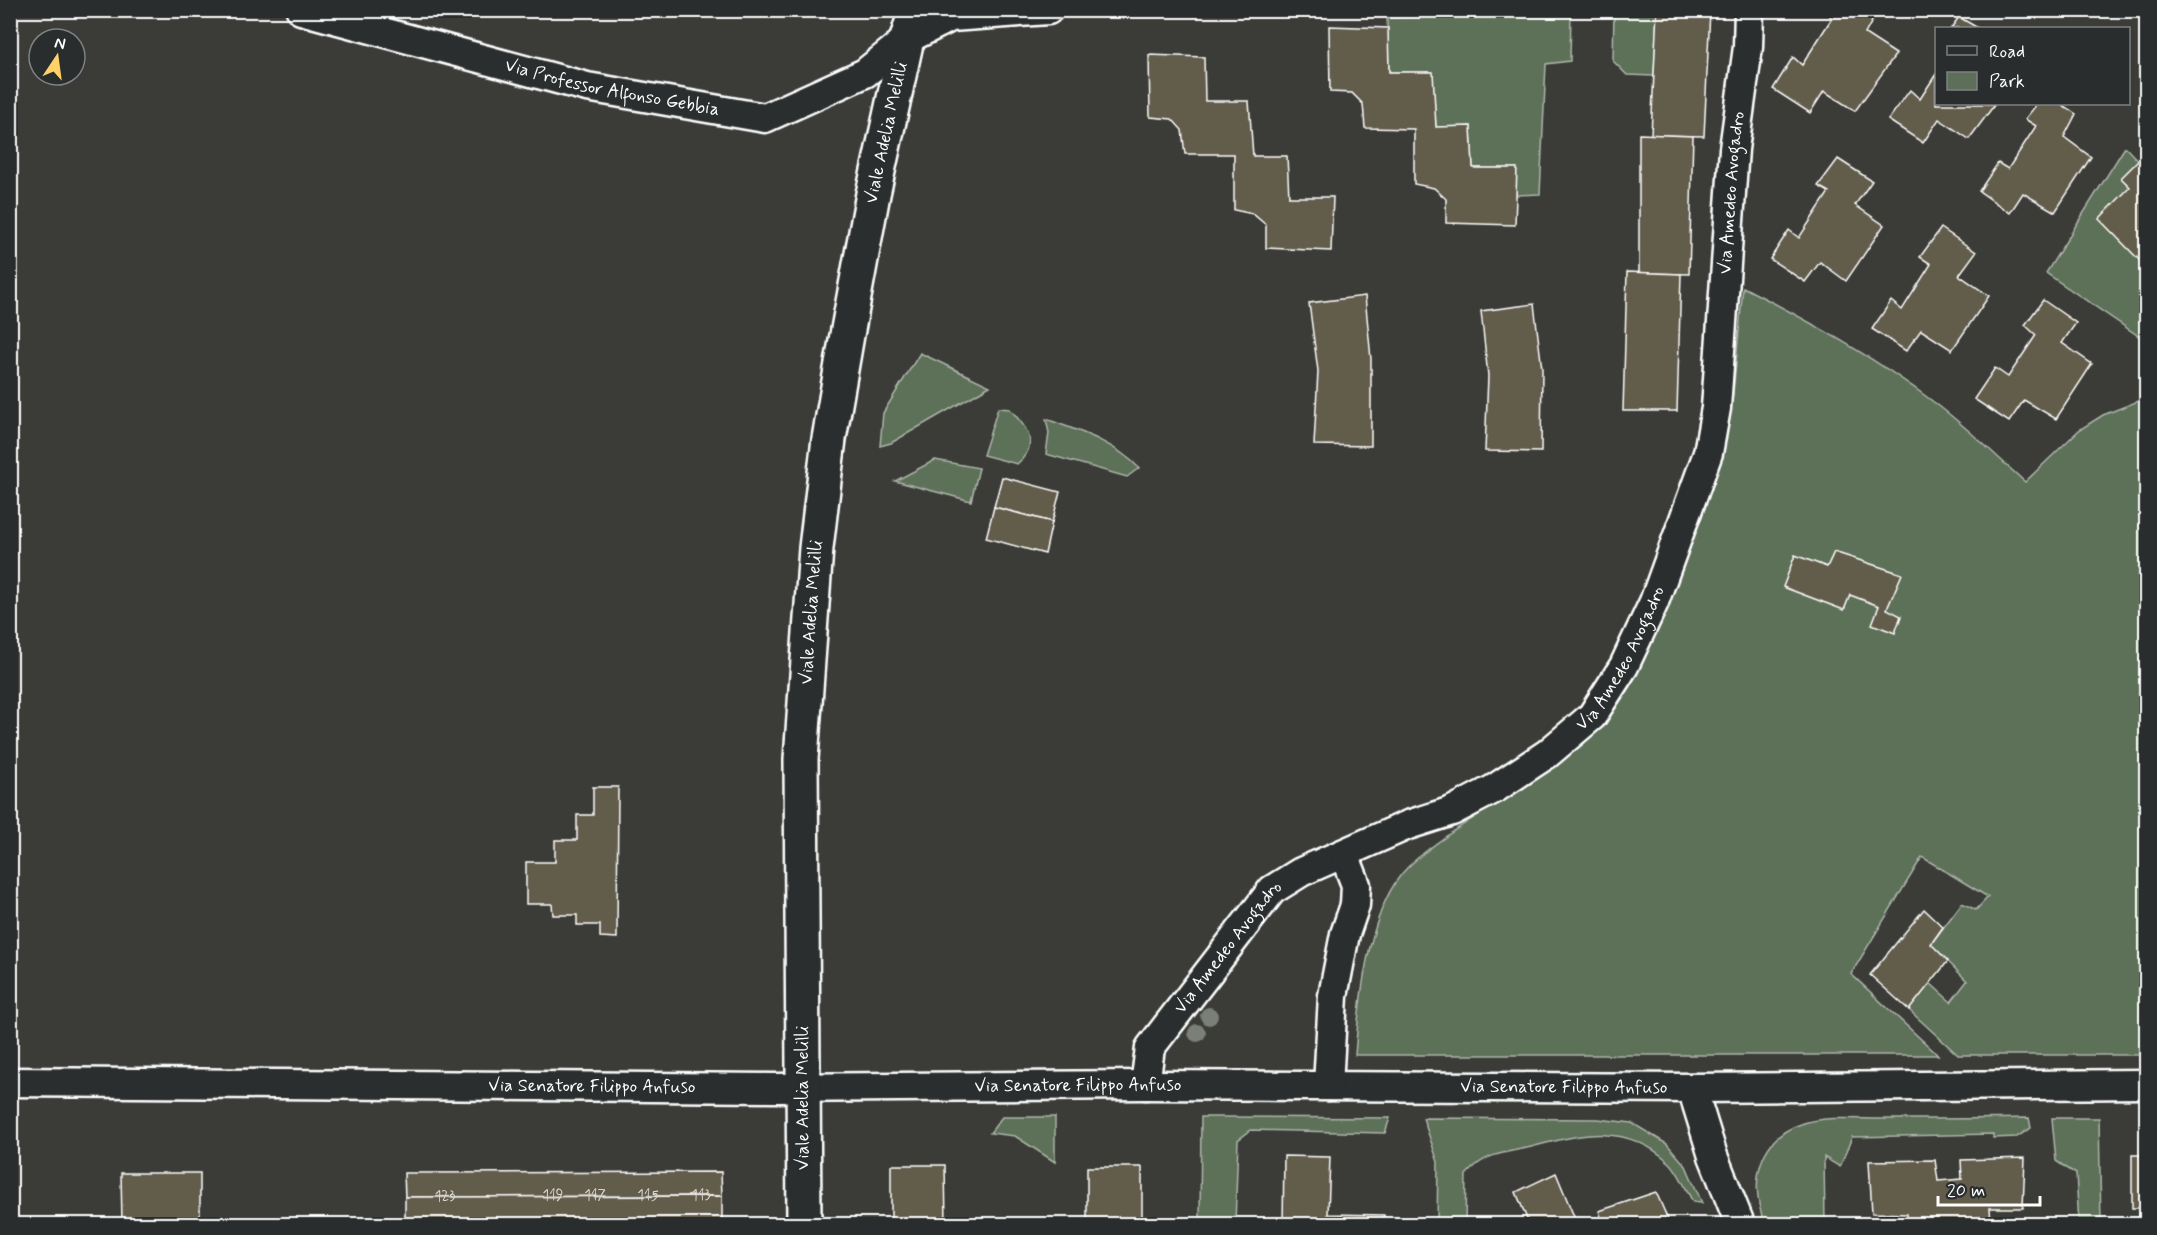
<svg xmlns="http://www.w3.org/2000/svg" width="2157" height="1235" font-family="Mynerve,sans-serif">
  <rect width="100%" height="100%" fill="#3b3b37"/>
  <filter id="ink" filterUnits="userSpaceOnUse"><feTurbulence type="fractalNoise" baseFrequency=".0167" numOctaves="2"/><feDisplacementMap in="SourceGraphic" scale="12" xChannelSelector="R" yChannelSelector="G"/><feConvolveMatrix kernelMatrix="1 2 1 2 8 2 1 2 1" color-interpolation-filters="sRGB"/></filter>
  <g filter="url(#ink)">
    <g fill="#5d6f58" stroke="#aeb7ac" stroke-width="1.5">
      <polygon points="1571,11 1570,61 1546,64 1540,194 1516,195 1516,168 1473,168 1471,126 1436,127 1432,72 1389,72 1387,18"/>
      <polygon points="1614,11 1657,11 1654,76 1627,75 1613,61"/>
      <polygon points="2125,147 2146,169 2146,341 2046,273"/>
      <path d="M 1743,287 C 1809,321 1876,358 1935,403 C 1967,427 1995,455 2025,482 L 2079,430 L 2103,415 L 2146,398 L 2146,1055 L 1958,1055 L 1909,1010 L 1930,983 L 1951,1002 L 1967,981 L 1931,944 L 1962,903 L 1976,910 L 1988,897 L 1922,857 L 1851,974 L 1938,1055 L 1355,1055 C 1359,1003 1367,919 1400,876 C 1421,848 1490,808 1521,788 C 1557,765 1592,742 1617,706 C 1639,676 1653,638 1667,604 C 1693,542 1721,476 1731,410 C 1736,369 1739,328 1743,287 Z"/>
      <polygon points="920,353 990,386 891,443 880,446 883,413"/>
      <path d="M 998,408 L 1010,409 C 1027,429 1041,443 1017,464 L 983,455 Z"/>
      <path d="M 1046,419 C 1079,431 1114,442 1139,468 L 1127,477 L 1046,454 L 1049,433 Z"/>
      <polygon points="935,460 979,468 971,501 895,481"/>
      <polygon points="1002,1117 1055,1117 1055,1162 1015,1136 990,1133"/>
      <polygon points="1201,1117 1221,1117 1390,1118 1385,1133 1251,1130 1238,1140 1235,1224 1200,1224"/>
      <path d="M 1423,1118 L 1598,1119 L 1632,1123 L 1667,1144 L 1686,1166 L 1702,1203 L 1693,1202 C 1686,1190 1679,1171 1669,1162 C 1625,1122 1582,1134 1531,1147 C 1502,1154 1486,1152 1466,1175 L 1465,1224 L 1437,1224 L 1438,1162 Z"/>
      <path d="M 2029,1118 L 2031,1128 L 2017,1137 L 1993,1138 L 1993,1134 L 1852,1137 L 1840,1167 L 1824,1157 L 1825,1224 L 1765,1224 C 1749,1184 1757,1137 1804,1123 C 1828,1116 1858,1119 1882,1119 C 1931,1119 1980,1119 2029,1118 Z"/>
      <polygon points="2052,1118 2099,1118 2101,1224 2079,1224 2076,1174 2056,1161"/>
    </g>
    <g fill="#625c4b" stroke="#fff" stroke-width="1.5">
      <polygon points="1657,10 1710,10 1704,136 1651,135"/>
      <polygon points="1824,10 1878,10 1865,34 1896,54 1855,111 1824,91 1810,113 1773,89 1793,57 1802,65 1832,18"/>
      <polygon points="1959,17 1978,28 1951,28"/>
      <polygon points="1329,26 1388,28 1389,72 1433,72 1436,127 1471,126 1473,168 1517,168 1515,225 1446,223 1446,199 1434,188 1414,184 1414,129 1365,128 1363,104 1352,93 1330,92"/>
      <polygon points="1149,55 1204,57 1205,101 1249,101 1253,156 1287,156 1289,197 1333,197 1331,251 1266,248 1266,225 1253,214 1234,210 1234,154 1185,154 1182,130 1172,119 1150,117"/>
      <polygon points="1936,74 1936,104 1995,104 1969,139 1939,119 1923,143 1888,120 1910,90 1920,99"/>
      <polygon points="2037,104 2061,104 2076,114 2064,137 2091,157 2055,212 2023,193 2010,213 1979,191 1998,163 2008,169 2036,126 2025,119"/>
      <polygon points="1639,134 1693,136 1689,274 1639,273"/>
      <polygon points="1838,159 1872,181 1855,205 1884,225 1846,281 1820,262 1805,282 1770,259 1789,230 1799,238 1829,192 1818,186"/>
      <polygon points="2138,161 2146,169 2146,267 2099,219 2130,187 2121,178"/>
      <polygon points="1941,228 1976,252 1959,275 1989,296 1952,350 1921,330 1906,351 1872,329 1891,301 1902,310 1931,264 1920,257"/>
      <polygon points="1627,272 1681,274 1677,411 1623,411"/>
      <polygon points="1365,296 1371,359 1371,446 1314,445 1318,371 1309,303"/>
      <polygon points="2043,300 2076,323 2062,343 2092,364 2056,419 2024,400 2009,422 1974,399 1995,368 2008,377 2036,335 2025,325"/>
      <polygon points="1534,304 1542,369 1541,452 1485,451 1488,376 1481,311"/>
      <polygon points="1002,477 1060,492 1052,522 994,507"/>
      <polygon points="994,507 1052,522 1045,554 986,538"/>
      <polygon points="1834,552 1902,574 1887,609 1901,616 1895,633 1872,624 1879,606 1850,595 1844,610 1783,587 1795,555 1827,567"/>
      <polygon points="593,787 618,787 617,938 600,937 600,925 577,925 577,915 553,915 552,904 526,904 526,862 555,862 555,840 577,840 577,815 593,815"/>
      <polygon points="1924,909 1943,927 1931,944 1948,961 1909,1010 1870,975"/>
      <rect x="2132" y="1155" width="14" height="53"/>
      <polygon points="1284,1156 1330,1157 1328,1214 1384,1215 1384,1224 1283,1224"/>
      <polygon points="2025,1158 2023,1208 1990,1208 1991,1221 1974,1224 1907,1224 1907,1214 1872,1213 1869,1161 1935,1160 1938,1181 1962,1179 1961,1160"/>
      <polygon points="891,1165 945,1165 946,1224 891,1224"/>
      <rect x="1087" y="1167" width="55" height="57"/>
      <polygon points="721,1172 722,1196 405,1197 404,1173"/>
      <polygon points="121,1173 200,1173 200,1224 122,1224"/>
      <polygon points="1556,1173 1577,1224 1529,1224 1516,1192"/>
      <polygon points="1656,1192 1670,1224 1603,1224 1599,1211"/>
      <polygon points="722,1196 722,1224 405,1224 405,1197"/>
    </g>
    <g fill="none" stroke-linecap="round" stroke-linejoin="round">
      <g stroke="#fff" stroke-width="33">
        <g id="minor">
          <path id="s1" d="M 301,10 L 587,87 L 765,118 L 865,73 L 907,39 L 951,17 L 1048,10"/>
          <path id="s2" d="M 10,1082 L 773,1088 L 1145,1085 L 1692,1088 L 2146,1084"/>
          <path id="s3" d="M 1145,1085 L 1150,1048 L 1272,890 L 1301,872 L 1408,825 L 1452,811 L 1494,789 L 1547,754 L 1592,716 L 1624,666 L 1654,602 L 1708,453 L 1716,408 L 1734,149 L 1748,47 L 1749,10"/>
          <polyline points="1328,1086 1333,996 1345,934 1355,905 1356,885 1344,854"/>
          <polyline points="1692,1088 1713,1156 1740,1224"/>
        </g>
      </g>
      <g stroke="#fff" stroke-width="38">
        <g id="tertiary">
          <path id="s4" d="M 804,1224 L 801,759 L 816,548 L 829,439 L 847,335 L 873,194 L 907,39 L 916,10"/>
        </g>
      </g>
      <use href="#minor" stroke="#2a2d2e" stroke-width="28"/>
      <use href="#tertiary" stroke="#2a2d2e" stroke-width="33"/>
    </g>
    <g fill="#7a7f77">
      <circle cx="1209" cy="1016" r="9"/>
      <circle cx="1197" cy="1033" r="9"/>
    </g>
  </g>
  <g text-anchor="middle" dominant-baseline="central" stroke-width="5" stroke-linejoin="round" paint-order="stroke">
    <g font-size="15" fill="#d8d6d2">
      <text x="553" y="1196">119</text>
      <text x="595" y="1196">117</text>
      <text x="648" y="1196">115</text>
      <text x="701" y="1196">113</text>
      <text x="445" y="1197">123</text>
    </g>
    <g font-size="18" fill="#fff" stroke="#2a2d2e">
      <text stroke="none"><textPath href="#s1" startOffset="321">Via Professor Alfonso Gebbia</textPath></text>
      <text stroke="none"><textPath href="#s4" startOffset="1098">Viale Adelia Melilli</textPath></text>
      <text stroke="none"><textPath href="#s3" startOffset="1154">Via Amedeo Avogadro</textPath></text>
      <text stroke="none"><textPath href="#s4" startOffset="612">Viale Adelia Melilli</textPath></text>
      <text stroke="none"><textPath href="#s3" startOffset="668">Via Amedeo Avogadro</textPath></text>
      <text stroke="none"><textPath href="#s3" startOffset="165">Via Amedeo Avogadro</textPath></text>
      <text stroke="none"><textPath href="#s2" startOffset="1068">Via Senatore Filippo Anfuso</textPath></text>
      <text stroke="none"><textPath href="#s2" startOffset="582">Via Senatore Filippo Anfuso</textPath></text>
      <text stroke="none"><textPath href="#s2" startOffset="1554">Via Senatore Filippo Anfuso</textPath></text>
      <text transform="translate(803 1098) rotate(-90)">Viale Adelia Melilli</text>
    </g>
  </g>
  <rect width="2157" height="1235" fill="none" stroke="#2a2d2e" stroke-width="36"/>
  <rect x="18" y="18" width="2121" height="1199" fill="none" stroke="#fff" stroke-width="2" filter="url(#ink)"/>
  <rect x="1935" y="27" width="195" height="78" fill="#2a2d2e" stroke="#7f8182" stroke-width="1.5"/>
  <rect x="1947" y="46" width="30" height="9" fill="#2a2d2e" stroke="#7f8182" stroke-width="1.5"/>
  <text x="1989" y="57" font-size="18" fill="#ffffff">Road</text>
  <rect x="1947" y="72" width="30" height="18" fill="#5d6f58" stroke="#7f8182" stroke-width="1.5"/>
  <text x="1989" y="87" font-size="18" fill="#ffffff">Park</text>
  <g transform="translate(57 57) rotate(13)"><circle r="28" fill="#2a2d2e" stroke="#7f8182" stroke-width="1.5"/>
  <path d="M0-4.5L10 22L0 15L-10 22Z" fill="#ffd166"/>
  <text y="-9" font-size="16" font-weight="bold" text-anchor="middle" fill="#ffffff">N</text>
  </g>
  <path d="M1938 1196v9h102v-9" fill="none" stroke="#ffffff" stroke-width="3"/>
  <text x="1947" y="1196" font-size="18" fill="#ffffff" stroke="#2a2d2e" stroke-width="4.5" paint-order="stroke">20 m</text>
</svg>
